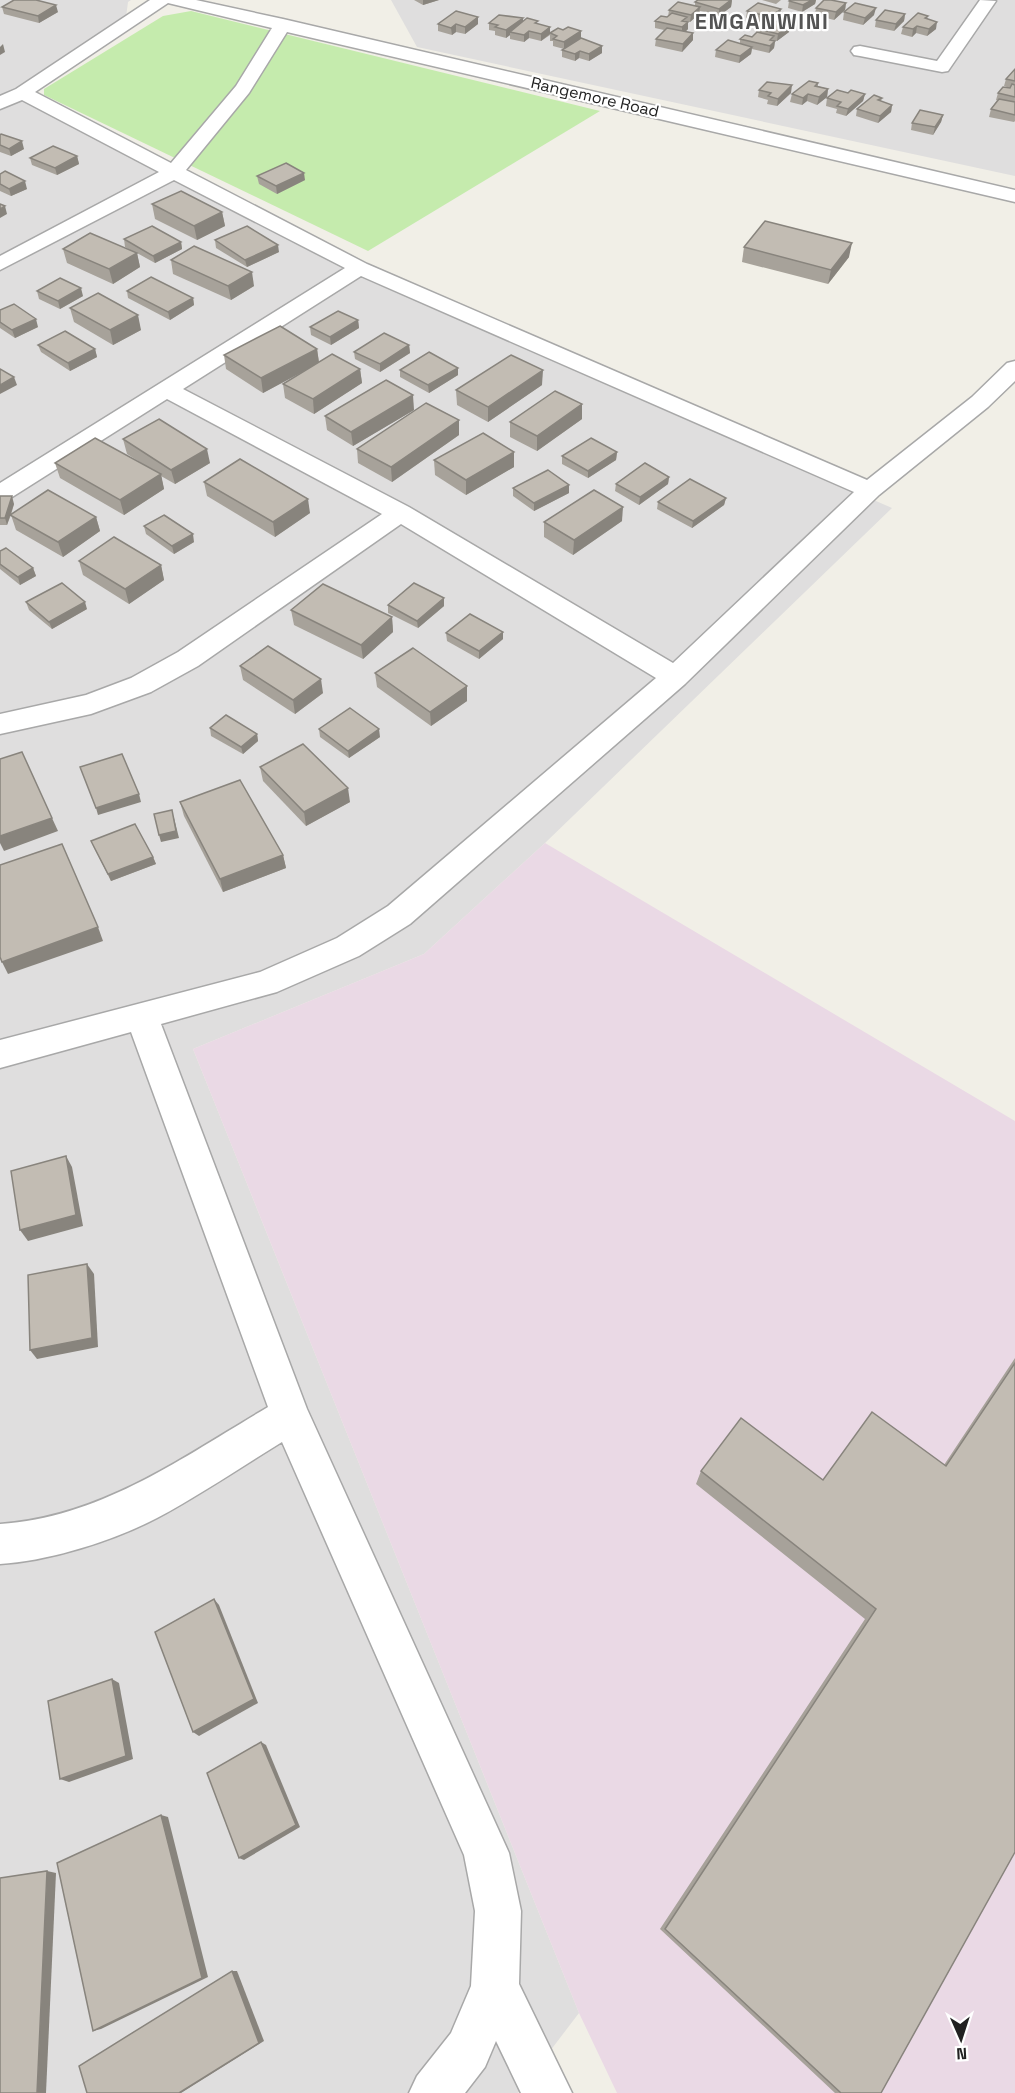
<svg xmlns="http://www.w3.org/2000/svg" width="1015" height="2093" font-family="'Space Grotesk',sans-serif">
  <rect width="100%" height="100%" fill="#f1efe7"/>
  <g fill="#dfdede">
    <polygon points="0,0 131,0 128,2 126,17 8,93 364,277 892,508 545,843 424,954 193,1049 579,2013 518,2093 0,2093"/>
    <polygon points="391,0 1015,0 1015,176 417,47"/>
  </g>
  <polygon fill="#ead9e5" points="545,843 1015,1121 1015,2093 617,2093 579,2013 193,1049 424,954"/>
  <polygon fill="#c5ebad" points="191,11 600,111 368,251 44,95 44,89 163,16"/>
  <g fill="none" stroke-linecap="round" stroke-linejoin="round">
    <g stroke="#a8a8a8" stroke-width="3">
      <g id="street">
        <path d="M 150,0 L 196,0 L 283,19 L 1015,190 L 1015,202 L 287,32 L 249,93 L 186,170 L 367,264 L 867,480 L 972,397 L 1007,363 L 1015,361 L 1015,381 L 988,407 L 879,495 L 685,684 L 410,924 L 359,956 L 277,992 L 161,1024 L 307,1409 L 509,1853 L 521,1911 L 519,1984 L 572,2093 L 521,2093 L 496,2041 L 485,2067 L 465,2093 L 409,2093 L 417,2076 L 451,2033 L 471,1986 L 475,1911 L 464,1855 L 282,1442 C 241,1467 200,1495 157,1518 C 113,1541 49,1561 0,1564 L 0,1524 C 102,1517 183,1457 268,1407 L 131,1032 L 0,1068 L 0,1040 L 260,972 L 337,938 L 388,906 L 656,678 L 401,524 L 198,666 L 151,692 L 91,714 L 0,734 L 0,714 L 86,695 L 131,678 L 178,652 L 382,514 L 167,399 L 9,499 L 0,502 L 0,483 L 345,268 L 174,180 L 0,270 L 0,256 L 159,172 L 22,100 L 0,109 L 0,96 L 16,89 ZM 168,3 L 272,28 L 236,86 L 171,163 L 35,92 ZM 361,276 L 854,492 L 673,663 L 409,507 L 183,389 Z"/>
        <polygon points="980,0 996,1 948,71 942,72 860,56 854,55 851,51 854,47 860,46 937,61"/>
      </g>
    </g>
    <use href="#street" fill="#fff" fill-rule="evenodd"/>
  </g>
  <g fill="#a7a29a">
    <polygon points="414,0 439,0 423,5"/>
    <polygon points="732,0 731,7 719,16 700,11 699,14 690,22 686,21 688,29 685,32 693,40 682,52 655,46 656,39 664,30 655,28 655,21 668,17 669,10 695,5 695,2"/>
    <polygon points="762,0 781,0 776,4"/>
    <polygon points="790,0 816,0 815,4 802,12 788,8 789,1"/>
    <polygon points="846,3 845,10 834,20 815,15 816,8"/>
    <polygon points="2,7 58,12 39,23 4,14"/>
    <polygon points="747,11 780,16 774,21 790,25 789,32 777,41 773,40 775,41 774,48 769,53 752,49 751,54 739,63 715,57 716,50 740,44 740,39 752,37 756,33 756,28 763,23 746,18"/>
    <polygon points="844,12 874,15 863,25 843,20"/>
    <polygon points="905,14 904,21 894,31 875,27 876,20"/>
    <polygon points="928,16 927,19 936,29 927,36 916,33 912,37 901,34 903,27"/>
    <polygon points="523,18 523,22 550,27 550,33 563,30 581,31 581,38 602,46 602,53 589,61 579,58 575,61 562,57 562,50 564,49 553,46 553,41 550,41 550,35 541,41 529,38 524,42 510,39 510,35 506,38 495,35 495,31 489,30 489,23"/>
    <polygon points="438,24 478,24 465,34 456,32 452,35 438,31"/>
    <polygon points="1015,69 1015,121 1014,122 989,117 991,109 997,100 996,100 998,93 1010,88 1004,86 1006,79"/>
    <polygon points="818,83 818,86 828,89 827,97 817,105 807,101 802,105 790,102 792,94"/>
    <polygon points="759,90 791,93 777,106 767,104 768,100 758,97"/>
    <polygon points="848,93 865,94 863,101 846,116 836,113 837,109 826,106 827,98"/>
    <polygon points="882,98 881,101 892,105 891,112 878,123 856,116 857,109"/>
    <polygon points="943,115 941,122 933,135 911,130 912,123"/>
    <polygon points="0,135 24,149 11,156 0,152"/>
    <polygon points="77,156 79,164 57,175 32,165 30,158"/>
    <polygon points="0,174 27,189 11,196 0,191"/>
    <polygon points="257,176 305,180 277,194 259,184"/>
    <polygon points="152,204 222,212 225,226 197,240 155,219"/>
    <polygon points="124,239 181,242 182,249 155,263 137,253 140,267 113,284 67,263 63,249 132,251 125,247"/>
    <polygon points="215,240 279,252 247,267 216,248"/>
    <polygon points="744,247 849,257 828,284 742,262"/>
    <polygon points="171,260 254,286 231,300 173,274"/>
    <polygon points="37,291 83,296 60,309 39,299"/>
    <polygon points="127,291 193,298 194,305 170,320 128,298"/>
    <polygon points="70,308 141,330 113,345 74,322"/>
    <polygon points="0,310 38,327 15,338 0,328"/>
    <polygon points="358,320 359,328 331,345 311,335 310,327"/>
    <polygon points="38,345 95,349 97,357 70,371 41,352"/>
    <polygon points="409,345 410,353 380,372 355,359 354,352"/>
    <polygon points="317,349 319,362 360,369 362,383 314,414 285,398 283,384 302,372 263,393 226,369 224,355"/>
    <polygon points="458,368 458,375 429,393 400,377 400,370"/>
    <polygon points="542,385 488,422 457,405 456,390"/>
    <polygon points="414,410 353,446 327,430 325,416"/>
    <polygon points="582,419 537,451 510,437 510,422"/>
    <polygon points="459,435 392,482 358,463 357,449"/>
    <polygon points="123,439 210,463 175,484 161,476 164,489 124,515 60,478 55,463 143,464 127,454"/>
    <polygon points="617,452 616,460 588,478 562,464 562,456"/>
    <polygon points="434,460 514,467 466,495 435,475"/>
    <polygon points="669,477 668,484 639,505 615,491 616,484"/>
    <polygon points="204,482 310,513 275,537 207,496"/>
    <polygon points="513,488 569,493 534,511 513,496"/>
    <polygon points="0,496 14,504 11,515 96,517 100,531 63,557 16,530 11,515 7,525 0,525"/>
    <polygon points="726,498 724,505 692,528 657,509 658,502"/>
    <polygon points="622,521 573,555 544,537 544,522"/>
    <polygon points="144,526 194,542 174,554 146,534"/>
    <polygon points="0,551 33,568 36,576 20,585 0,569"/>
    <polygon points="79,561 161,565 164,580 129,604 83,575"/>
    <polygon points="444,598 444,606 418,628 388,613 388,605"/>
    <polygon points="26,602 87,609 52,629 29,610"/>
    <polygon points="291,610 392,617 393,632 363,659 294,625"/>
    <polygon points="503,632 503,639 479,659 447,641 446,633"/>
    <polygon points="240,666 323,693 295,714 243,680"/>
    <polygon points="375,673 467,686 467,701 431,726 377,687"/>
    <polygon points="210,728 257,734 258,741 243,754 211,736"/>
    <polygon points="319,729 380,737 349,758 320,737"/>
    <polygon points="260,767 350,802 306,826 263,781"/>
    <polygon points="180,802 283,855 286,868 223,892 184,816"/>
    <polygon points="91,841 153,857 156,864 111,881 94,848"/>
    <polygon points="1015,1358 1015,1852 881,2093 835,2093 660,1929 865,1619 696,1484 701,1471 823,1480 944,1465"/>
  </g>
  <g fill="#88847d">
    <polygon points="423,0 439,0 423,5"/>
    <polygon points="732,0 731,7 719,16 719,9"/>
    <polygon points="812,0 816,0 815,4 802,12 803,5"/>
    <polygon points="846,3 845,10 834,20 836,12"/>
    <polygon points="56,5 58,12 39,23 38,16"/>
    <polygon points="700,7 699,14 690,22 691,15"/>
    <polygon points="876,8 874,15 863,25 865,18"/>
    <polygon points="781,9 780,16 770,24 770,17"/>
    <polygon points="905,14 904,21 894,31 896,24"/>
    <polygon points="478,17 478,24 465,34 465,27"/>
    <polygon points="523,18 523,25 510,32 510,35 506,38 506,30"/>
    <polygon points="688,22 688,29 682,35 682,27"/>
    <polygon points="937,22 936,29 927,36 929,29"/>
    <polygon points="456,24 456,32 452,35 451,28"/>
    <polygon points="790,25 789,32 777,41 778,34"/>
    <polygon points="917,26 916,33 912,37 913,29"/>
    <polygon points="550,27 550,34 541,41 541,34"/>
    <polygon points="529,31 529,38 524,42 524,35"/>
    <polygon points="581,31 581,38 564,49 564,42"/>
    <polygon points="693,33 693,40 682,52 683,44"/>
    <polygon points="775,41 774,48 769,53 770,46"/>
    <polygon points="3,44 5,52 0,55 0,47"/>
    <polygon points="602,46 602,53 589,61 589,54"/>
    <polygon points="752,47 751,54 739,63 740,56"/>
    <polygon points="580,51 579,58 575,61 575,54"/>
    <polygon points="792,85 791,93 777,106 778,99"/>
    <polygon points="828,89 827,97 817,105 819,97"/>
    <polygon points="808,94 807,101 802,105 803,98"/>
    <polygon points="865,94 863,101 846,116 848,109"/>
    <polygon points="892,105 891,112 878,123 880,116"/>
    <polygon points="943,115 941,122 933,135 935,127"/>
    <polygon points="22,141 24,149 11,156 9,149"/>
    <polygon points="77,156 79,164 57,175 55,168"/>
    <polygon points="304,173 305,180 277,194 276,186"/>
    <polygon points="25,181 27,189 11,196 9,189"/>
    <polygon points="5,206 7,214 0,218 0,209"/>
    <polygon points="222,212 225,226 197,240 194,226"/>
    <polygon points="181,242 182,249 155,263 153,256"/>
    <polygon points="852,243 849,257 828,284 831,270"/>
    <polygon points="278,245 279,252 247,267 245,260"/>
    <polygon points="137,253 140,267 113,284 109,269"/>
    <polygon points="252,272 254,286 231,300 228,286"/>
    <polygon points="81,288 83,296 60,309 58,301"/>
    <polygon points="193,298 194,305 170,320 168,312"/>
    <polygon points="138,315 141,330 113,345 110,330"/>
    <polygon points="36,319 38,327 15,338 12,330"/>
    <polygon points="358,320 359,328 331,345 330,337"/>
    <polygon points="409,345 410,353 380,372 380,364"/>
    <polygon points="95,349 97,357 70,371 68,363"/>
    <polygon points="317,349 319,363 263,393 261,378"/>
    <polygon points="458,368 458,375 429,393 428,385"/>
    <polygon points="360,369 362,383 314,414 313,399"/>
    <polygon points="543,370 542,385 488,422 488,407"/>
    <polygon points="14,377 17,385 0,394 0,385"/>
    <polygon points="413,395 414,410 353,446 351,432"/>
    <polygon points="582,404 582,419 537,451 537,436"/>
    <polygon points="459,420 459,435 392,482 391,467"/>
    <polygon points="207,449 210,463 175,484 171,470"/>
    <polygon points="514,452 514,467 466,495 466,480"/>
    <polygon points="617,452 616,460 588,478 588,471"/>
    <polygon points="161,474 164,489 124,515 120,500"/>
    <polygon points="669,477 668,484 639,505 640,497"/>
    <polygon points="569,485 569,493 534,511 534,503"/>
    <polygon points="12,496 14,504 7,525 5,518"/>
    <polygon points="726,498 724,505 692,528 693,521"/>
    <polygon points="308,499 310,513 275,537 273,522"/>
    <polygon points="623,507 622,521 573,555 574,540"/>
    <polygon points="96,517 100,531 63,557 58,542"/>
    <polygon points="193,534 194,542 174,554 172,546"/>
    <polygon points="161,565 164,580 129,604 125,589"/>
    <polygon points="33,568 36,576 20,585 18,577"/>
    <polygon points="444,598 444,606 418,628 417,621"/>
    <polygon points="85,602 87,609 52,629 49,622"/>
    <polygon points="392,617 393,632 363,659 361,645"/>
    <polygon points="503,632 503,639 479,659 479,651"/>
    <polygon points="321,679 323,693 295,714 293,700"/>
    <polygon points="467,686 467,701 431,726 430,712"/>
    <polygon points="379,729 380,737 349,758 348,751"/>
    <polygon points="257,734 258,741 243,754 241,747"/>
    <polygon points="348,788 350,802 306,826 304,812"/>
    <polygon points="139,794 141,802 98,815 96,808"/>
    <polygon points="52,818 58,831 4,851 0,843 0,836"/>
    <polygon points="174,818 179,838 161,842 159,835"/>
    <polygon points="283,855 286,868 223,892 220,879"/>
    <polygon points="153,857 156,864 111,881 108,874"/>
    <polygon points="98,927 103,941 8,974 2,962"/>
    <polygon points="66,1156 72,1167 83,1226 28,1241 20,1230"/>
    <polygon points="87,1264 94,1274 98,1347 37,1359 30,1350"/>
    <polygon points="214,1599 219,1605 258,1703 199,1736 193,1732"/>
    <polygon points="112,1679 119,1683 133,1759 69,1782 60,1779"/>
    <polygon points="261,1742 266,1745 300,1827 244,1860 239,1858"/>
    <polygon points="161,1815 168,1817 208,1977 101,2029 93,2031"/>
    <polygon points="47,1871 56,1873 46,2093 37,2093"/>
    <polygon points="232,1971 237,1971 264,2041 181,2093 179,2093"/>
  </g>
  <g fill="#c2bcb3" stroke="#88847d" stroke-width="1.5">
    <polygon points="14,0 36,0 56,5 38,16 2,7"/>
    <polygon points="698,0 731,0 719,9 695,2"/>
    <polygon points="790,0 812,0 803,5 789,1"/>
    <polygon points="824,0 831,0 846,3 836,12 816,8"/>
    <polygon points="678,2 700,7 691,15 669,10"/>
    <polygon points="758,3 781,9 770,17 747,11"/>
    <polygon points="855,3 876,8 865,18 844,12"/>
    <polygon points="885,10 905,14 896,24 876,20"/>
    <polygon points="456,11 478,17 465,27 456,24 451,28 438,24"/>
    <polygon points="672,13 687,17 682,21 688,22 682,27 655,21 661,16 667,17"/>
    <polygon points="918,13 928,16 925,18 937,22 929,29 917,26 913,29 903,27"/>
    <polygon points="499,15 523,18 506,30 495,27 498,25 489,23"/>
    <polygon points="527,18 538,21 535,23 550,27 541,34 529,31 524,35 510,32"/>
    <polygon points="768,19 790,25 778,34 756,28"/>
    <polygon points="568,27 581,31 564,42 553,39 557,36 550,33 558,28 563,30"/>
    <polygon points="667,28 693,33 683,44 656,39"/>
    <polygon points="757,32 774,36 770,40 775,41 770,46 740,39 745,35 752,37"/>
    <polygon points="581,38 602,46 589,54 580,51 575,54 562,50"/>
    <polygon points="728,40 752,47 740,56 716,50"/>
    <polygon points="1015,69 1015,81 1006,79"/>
    <polygon points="809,81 818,83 815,86 828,89 819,97 808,94 803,98 792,94"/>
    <polygon points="767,82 792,85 778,99 768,96 771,93 759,90"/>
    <polygon points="1012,84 1015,85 1015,97 998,93 1003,87 1010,88"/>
    <polygon points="837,90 848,93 851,90 865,94 848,109 837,106 841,102 827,98"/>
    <polygon points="874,95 882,98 878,100 892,105 880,116 857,109"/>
    <polygon points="999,99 1015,102 1015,115 991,109"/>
    <polygon points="920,110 943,115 935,127 912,123"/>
    <polygon points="1,134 22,141 9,149 0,145 0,135"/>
    <polygon points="53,146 77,156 55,168 30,158"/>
    <polygon points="286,163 304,173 276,186 257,176"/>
    <polygon points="5,171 25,181 9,189 0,184 0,174"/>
    <polygon points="181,191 222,212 194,226 152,204"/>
    <polygon points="0,204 5,206 0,209"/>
    <polygon points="765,221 852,243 831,270 744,247"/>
    <polygon points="152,226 181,242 153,256 124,239"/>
    <polygon points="247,226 278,245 245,260 215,240"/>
    <polygon points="90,233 137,253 109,269 63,249"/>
    <polygon points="194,246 252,272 228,286 171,260"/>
    <polygon points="151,277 193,298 168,312 127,291"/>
    <polygon points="60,278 81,288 58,301 37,291"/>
    <polygon points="98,293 138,315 110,330 70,308"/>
    <polygon points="14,304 36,319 12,330 0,322 0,310"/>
    <polygon points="338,311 358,320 330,337 310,327"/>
    <polygon points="280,326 317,349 261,378 224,355"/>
    <polygon points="65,331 95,349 68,363 38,345"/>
    <polygon points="384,333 409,345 380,364 354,352"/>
    <polygon points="429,352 458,368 428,385 400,370"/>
    <polygon points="332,354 360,369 313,399 283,384"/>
    <polygon points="511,355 543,370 488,407 456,390"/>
    <polygon points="0,369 14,377 0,385"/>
    <polygon points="386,380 413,395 351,432 325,416"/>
    <polygon points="555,391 582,404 537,436 510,422"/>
    <polygon points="426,403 459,420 391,467 357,449"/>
    <polygon points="159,419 207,449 171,470 123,439"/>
    <polygon points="483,433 514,452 466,480 434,460"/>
    <polygon points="95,438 161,474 120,500 55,463"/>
    <polygon points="591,438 617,452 588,471 562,456"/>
    <polygon points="240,459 308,499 273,522 204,482"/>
    <polygon points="645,463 669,477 640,497 616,484"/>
    <polygon points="548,470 569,485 534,503 513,488"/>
    <polygon points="690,479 726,498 693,521 658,502"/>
    <polygon points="48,490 96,517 58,542 10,515"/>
    <polygon points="594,490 623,507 574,540 544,522"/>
    <polygon points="0,496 12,496 5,518 0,518"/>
    <polygon points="164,515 193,534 172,546 144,526"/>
    <polygon points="114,537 161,565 125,589 79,561"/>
    <polygon points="6,548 33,568 18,577 0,564 0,551"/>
    <polygon points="62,583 85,602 49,622 26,602"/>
    <polygon points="414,583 444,598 417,621 388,605"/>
    <polygon points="323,584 392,617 361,645 291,610"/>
    <polygon points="470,614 503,632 479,651 446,633"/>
    <polygon points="268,646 321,679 293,700 240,666"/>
    <polygon points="413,648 467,686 430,712 375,673"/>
    <polygon points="350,708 379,729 348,751 319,729"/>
    <polygon points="226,715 257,734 241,747 210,728"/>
    <polygon points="303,744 348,788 304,812 260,767"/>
    <polygon points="22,752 52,818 0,836 0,759"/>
    <polygon points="122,754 139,794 96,808 80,767"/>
    <polygon points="240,780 283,855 220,879 180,802"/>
    <polygon points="172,810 176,831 159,835 154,814"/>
    <polygon points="135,824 153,857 108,874 91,841"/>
    <polygon points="62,844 98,927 2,962 0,957 0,865"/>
    <polygon points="66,1156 76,1215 20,1230 11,1171"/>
    <polygon points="87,1264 92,1338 30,1350 28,1275"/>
    <polygon points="1015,1363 1015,1852 881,2093 841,2093 665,1929 876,1609 701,1471 741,1418 823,1480 872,1412 946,1466"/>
    <polygon points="214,1599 254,1699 193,1732 155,1632"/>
    <polygon points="112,1679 126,1756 60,1779 48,1701"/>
    <polygon points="261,1742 296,1825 239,1858 207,1773"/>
    <polygon points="161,1815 202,1978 93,2031 57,1863"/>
    <polygon points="47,1871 37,2093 0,2093 0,1878"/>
    <polygon points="232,1971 259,2043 179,2093 87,2093 79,2066"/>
  </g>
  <g text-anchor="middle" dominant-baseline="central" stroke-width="4.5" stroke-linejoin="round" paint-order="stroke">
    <g font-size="16" fill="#212121" stroke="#fff">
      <text transform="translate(595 97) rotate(13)">Rangemore Road</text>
    </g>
    <g font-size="22" font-weight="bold" letter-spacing="1.5" fill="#545454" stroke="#fff">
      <text x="762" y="21">EMGANWINI</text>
    </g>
  </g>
  <g transform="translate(961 2039) rotate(177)" stroke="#ffffff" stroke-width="4.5" paint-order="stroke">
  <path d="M0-4.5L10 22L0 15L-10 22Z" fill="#212121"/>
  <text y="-9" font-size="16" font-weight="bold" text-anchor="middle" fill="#212121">N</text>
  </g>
</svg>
